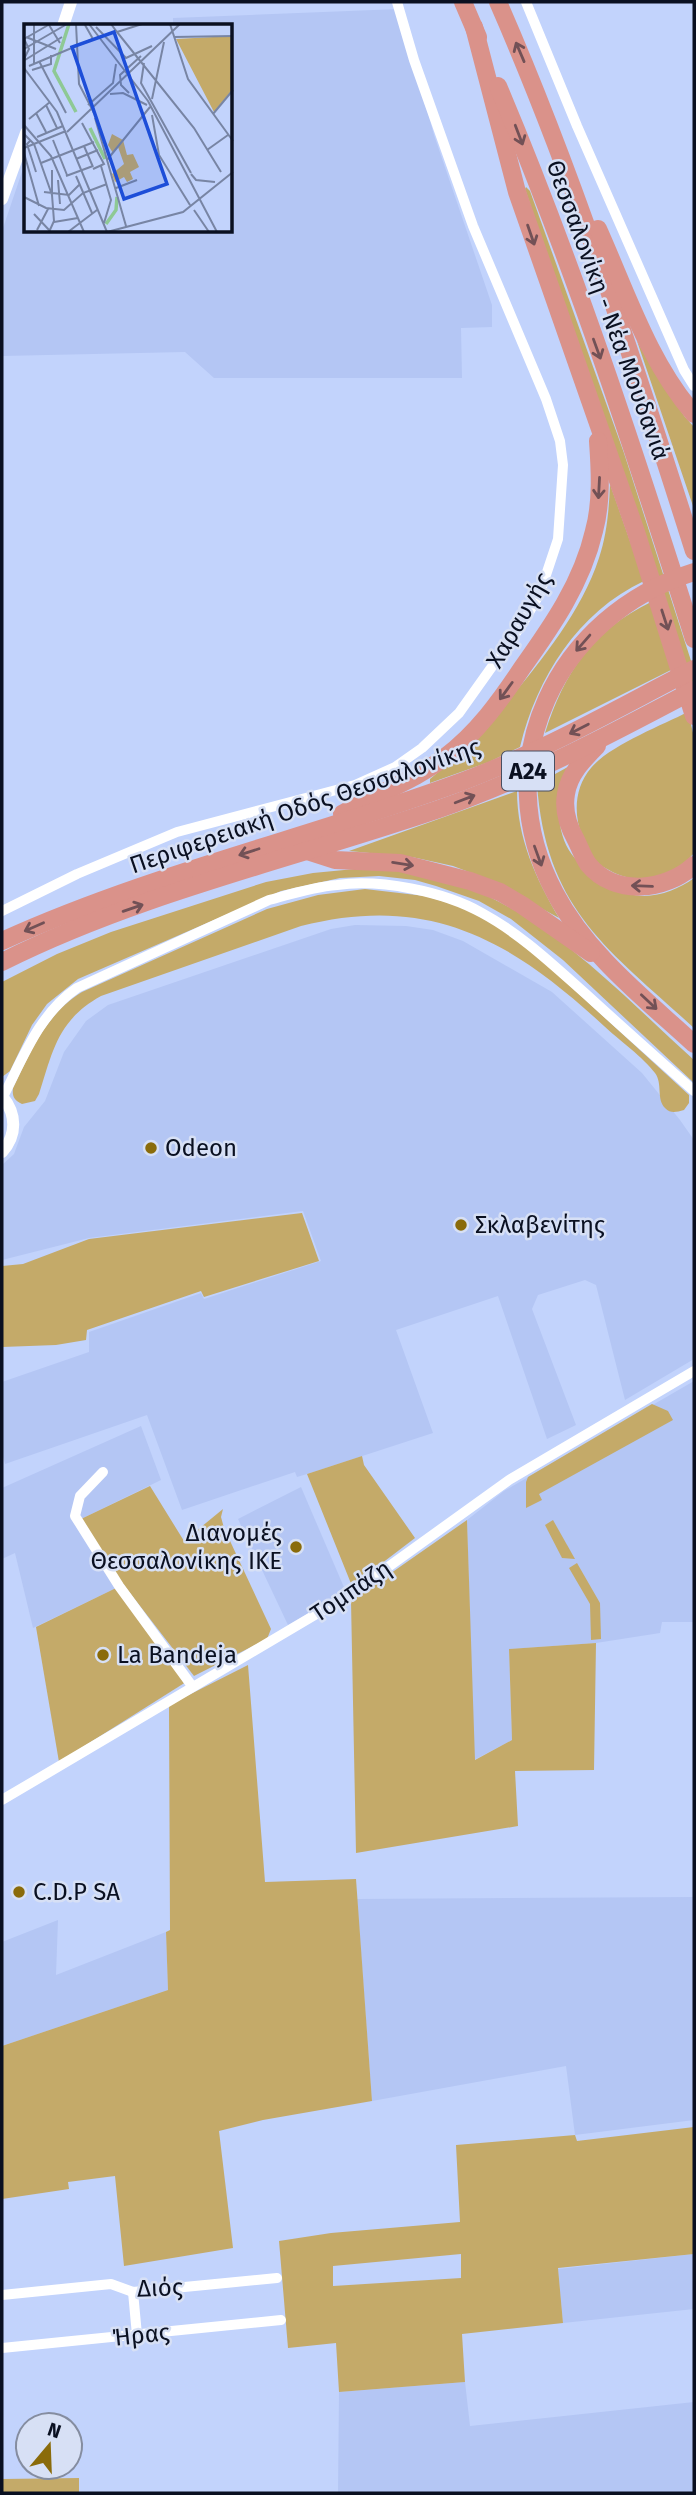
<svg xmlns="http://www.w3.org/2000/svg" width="696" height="2495" font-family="'Fira Sans',sans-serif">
  <rect width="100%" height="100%" fill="#c2d3fc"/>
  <g fill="#b4c6f4">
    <polygon points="399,9 434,135 492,305 492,327 461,328 462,378 214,378 185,352 2,356 2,231 26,160 26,231 231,231 231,26 173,26 173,18"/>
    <polygon points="355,925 406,926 433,930 463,941 552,992 642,1073 680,1120 694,1140 694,1359 625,1400 596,1285 585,1280 538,1295 532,1309 576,1425 547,1439 498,1296 396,1330 433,1433 307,1474 297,1477 295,1472 182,1510 147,1415 5,1464 2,1453 2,1382 89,1352 89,1332 201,1293 204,1299 321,1261 303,1211 89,1238 2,1260 2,1165 14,1154 24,1127 45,1101 64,1052 86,1021 108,1005 331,929"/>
    <polygon points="694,1381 694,1622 662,1622 660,1633 596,1643 509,1649 512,1740 474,1760 467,1520 504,1491"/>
    <polygon points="141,1426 161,1480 81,1519 116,1588 33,1628 15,1553 2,1559 2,1488"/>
    <polygon points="301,1487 346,1592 288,1625 238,1519"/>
    <polygon points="694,1897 694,2120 575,2135 566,2066 372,2101 357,1899"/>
    <polygon points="58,1920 56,1975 166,1932 168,1990 2,2046 2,1942"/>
    <polygon points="694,2254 694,2309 563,2323 558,2269"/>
    <polygon points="465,2382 470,2426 694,2402 694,2493 338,2493 339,2392"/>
  </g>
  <g fill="#c4aa69" fill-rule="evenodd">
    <polygon points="526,187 530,191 624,453 694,670 694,692 525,189"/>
    <polygon points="637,341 662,384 685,417 694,427 694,509"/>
    <path d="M 610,484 L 644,581 C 578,612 537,677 520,747 L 489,762 L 430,783 L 430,779 L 471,745 L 487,728 C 527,676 578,622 599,558 C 607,534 609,509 610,484 Z"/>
    <path d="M 651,602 L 671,670 L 545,733 C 564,672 593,630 651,602 Z"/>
    <path d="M 688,712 L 694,737 L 694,853 C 673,879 638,887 609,870 C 605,868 599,865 596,861 C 575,835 568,795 591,768 C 609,746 662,725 688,712 Z"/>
    <path d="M 575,763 C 567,784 556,807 561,830 C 568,861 589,872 614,885 C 620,888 627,893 634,895 C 654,899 678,890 694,878 L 694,1028 C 608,949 546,910 537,784 Z"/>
    <path d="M 517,791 C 517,838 536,879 559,918 L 490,880 L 453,866 L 412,857 L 349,851 Z"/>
    <path d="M 365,868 C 382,869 402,869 419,872 C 533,897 611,985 694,1060 L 694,1083 L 563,960 L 511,919 L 479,901 L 436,886 L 415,880 L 379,876 L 340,878 L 281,891 L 78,979 L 47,1004 L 32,1025 L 10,1071 L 2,1077 L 2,982 L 57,954 L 111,932 L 266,882 L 313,873 Z"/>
    <path d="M 365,889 L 425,896 L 459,906 L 502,928 L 533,952 L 689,1095 L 689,1103 L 684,1110 C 676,1112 671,1114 665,1108 C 656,1099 663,1084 655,1073 C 644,1058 618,1039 604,1026 C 511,940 430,893 301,926 L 101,996 C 58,1020 53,1050 39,1094 L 35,1101 L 22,1104 C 14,1100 12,1096 13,1088 C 31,1051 46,1014 82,992 L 267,909 L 318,895 Z"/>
    <polygon points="302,1213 319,1261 204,1297 201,1291 87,1330 86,1340 56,1345 2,1347 2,1266 23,1264 89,1239"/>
    <polygon points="652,1404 668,1411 673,1420 539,1494 542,1500 526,1508 526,1482 528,1477"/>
    <polygon points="362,1456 364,1465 415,1538 352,1586 307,1474"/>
    <polygon points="150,1486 184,1541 223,1509 221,1517 224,1528 271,1629 267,1639 194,1676 120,1580 81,1519"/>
    <polygon points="467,1520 475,1760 512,1740 509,1649 596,1643 594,1770 515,1771 518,1826 356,1853 351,1601"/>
    <polygon points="553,1520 575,1559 562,1558 545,1525"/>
    <polygon points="577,1563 600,1603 601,1639 591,1640 590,1604 569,1568"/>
    <polygon points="116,1588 186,1682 59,1762 36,1627"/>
    <polygon points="248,1665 265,1882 356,1879 372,2101 263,2120 219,2131 233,2248 124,2266 115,2176 68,2182 69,2189 2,2199 2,2046 168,1990 166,1932 170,1930 169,1705"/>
    <path d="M 694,2127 L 694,2254 L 558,2268 L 563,2323 L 462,2334 L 465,2382 L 339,2392 L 336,2343 L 288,2348 L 279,2241 L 331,2233 L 460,2222 L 456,2145 L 575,2135 L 577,2141 ZM 461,2254 L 461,2278 L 333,2286 L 333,2266 Z"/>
    <polygon points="79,2478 79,2493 2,2493 2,2479"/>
  </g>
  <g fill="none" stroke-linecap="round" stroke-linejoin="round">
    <g stroke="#fff" stroke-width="10">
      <polyline points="526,2 577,126 684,370 694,386"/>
      <polyline points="2,911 77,874 177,832 355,785 395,767 422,748 459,713 523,623 540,593 558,539 563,465 560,441 546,399 473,226 414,60 397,2"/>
      <path d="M 3,1097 C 23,1058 39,1014 77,988 L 269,900 C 291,894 313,887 337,885 C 380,879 443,891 482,913 C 521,934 553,965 587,995 C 622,1027 658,1059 694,1091"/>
      <polyline points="103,1472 80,1496 75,1516 119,1586 192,1686"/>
      <polyline points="2,1800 352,1593 509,1480 694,1371"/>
      <polyline points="133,2292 137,2335"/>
      <polyline points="2,2295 111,2284 133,2292 277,2278"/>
      <polyline points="2,2348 281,2320"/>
    </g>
    <g stroke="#fff" stroke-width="12">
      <polyline points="63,26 71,2"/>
      <polyline points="2,199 26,133"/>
      <path d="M 2,1096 C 17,1114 17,1135 2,1152"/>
    </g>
    <g stroke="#da928a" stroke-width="18">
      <polyline points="463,2 478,37"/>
      <path d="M 498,2 C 576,180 635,366 694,551"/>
      <polyline points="474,27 517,192 636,532 694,716"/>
      <path d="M 498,86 C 574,266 635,453 694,639"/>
      <path d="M 598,229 C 626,291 649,363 694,414"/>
      <path d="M 694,572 C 556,615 485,763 555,893 C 587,954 644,998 694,1044"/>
      <path d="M 597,746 C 583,760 569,774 566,794 C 563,811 568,826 576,840 C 580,848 583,857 588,864 C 615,897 666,891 694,865"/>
      <path d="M 342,814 C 376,793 414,781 445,757 C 477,733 500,701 522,668 C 552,626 582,583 594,531 C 602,502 600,470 598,441"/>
      <polyline points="307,851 335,860 400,863 470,881 500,892 522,905 591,953"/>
      <path d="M 2,941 C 149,874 309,838 461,782 C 542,752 618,708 694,669"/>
      <path d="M 2,962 C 140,893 293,859 439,809 C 528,778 611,734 694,690"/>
    </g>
  </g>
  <defs><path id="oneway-shaft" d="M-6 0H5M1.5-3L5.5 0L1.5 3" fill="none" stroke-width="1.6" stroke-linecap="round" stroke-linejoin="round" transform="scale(1.75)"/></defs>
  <g stroke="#725156">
    <use href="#oneway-shaft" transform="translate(520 52) rotate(-113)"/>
    <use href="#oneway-shaft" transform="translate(519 135) rotate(69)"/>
    <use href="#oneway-shaft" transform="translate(531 235) rotate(71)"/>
    <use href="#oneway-shaft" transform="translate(597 349) rotate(70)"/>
    <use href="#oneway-shaft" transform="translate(599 488) rotate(93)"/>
    <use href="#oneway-shaft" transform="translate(665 620) rotate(72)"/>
    <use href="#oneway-shaft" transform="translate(583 643) rotate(131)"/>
    <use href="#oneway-shaft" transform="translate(506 691) rotate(126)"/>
    <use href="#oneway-shaft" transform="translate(579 729) rotate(153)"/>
    <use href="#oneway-shaft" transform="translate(465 799) rotate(-21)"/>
    <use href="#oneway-shaft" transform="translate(249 852) rotate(162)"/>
    <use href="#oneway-shaft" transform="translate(538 856) rotate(70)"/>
    <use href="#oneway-shaft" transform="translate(403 864) rotate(9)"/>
    <use href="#oneway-shaft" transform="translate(642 886) rotate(-178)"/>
    <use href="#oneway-shaft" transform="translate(133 908) rotate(-19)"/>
    <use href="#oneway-shaft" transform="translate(34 927) rotate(156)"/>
    <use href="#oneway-shaft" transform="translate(649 1002) rotate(43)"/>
  </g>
  <g fill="#8a6b0a" stroke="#d7e0f5" stroke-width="2.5">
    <circle cx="151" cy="1148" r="7"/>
    <circle cx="461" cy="1225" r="7"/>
    <circle cx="296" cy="1547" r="7"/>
    <circle cx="103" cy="1655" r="7"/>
    <circle cx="19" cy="1892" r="7"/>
  </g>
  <g text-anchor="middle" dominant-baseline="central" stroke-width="5" stroke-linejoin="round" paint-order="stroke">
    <rect fill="#d7e0f5" stroke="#484e61" stroke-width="2" x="502" y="751.5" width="52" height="39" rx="5"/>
    <g font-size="23" font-weight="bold" fill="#0a1021">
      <text x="528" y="771">Α24</text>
    </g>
    <g font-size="24" fill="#0a1021" stroke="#d7e0f5">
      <text transform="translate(608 310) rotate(70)">Θεσσαλονίκη - Νέα Μουδανιά</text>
      <text transform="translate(519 620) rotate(-60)">Χαραυγής</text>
      <text transform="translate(305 806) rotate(-19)">Περιφερειακή Οδός Θεσσαλονίκης</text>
      <text transform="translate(351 1591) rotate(-34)">Τομπάζη</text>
      <text transform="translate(160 2288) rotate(-2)">Διός</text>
      <text transform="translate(141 2335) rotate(-6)">Ήρας</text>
    </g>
    <g font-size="24" fill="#0a1021" stroke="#d7e0f5" text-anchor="start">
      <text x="165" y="1148">Odeon</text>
      <text x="475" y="1225">Σκλαβενίτης</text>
      <text x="282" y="1533" text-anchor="end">Διανομές<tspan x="282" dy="28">Θεσσαλονίκης ΙΚΕ</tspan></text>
      <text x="117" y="1655">La Bandeja</text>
      <text x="33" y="1892">C.D.P SA</text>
    </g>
  </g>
  <g transform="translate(24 24)">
    <rect width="208" height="208" fill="#c2d3fc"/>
    <path d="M 208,12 L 208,66 L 190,88 L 152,15 ZM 88,110 L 99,116 L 103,131 L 109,130 L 115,143 L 106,148 L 109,155 L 103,158 L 100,153 L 91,158 L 88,150 L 100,140 L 94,123 L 89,129 L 84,121 Z" fill="#c4aa69"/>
    <path fill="none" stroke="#8ec995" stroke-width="3.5" d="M 45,0 L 30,47 L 52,88M 66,104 L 81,135M 82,200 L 92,186 L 93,173"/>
    <path fill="none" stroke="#7885a4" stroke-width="2" d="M 52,0 L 55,60 L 70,89M 65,0 L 124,77 L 193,208M 87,0 L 93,8 L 118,0M 146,0 L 164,55 L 209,117M 25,1 L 36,19M 72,3 L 102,34 L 128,22M 93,8 L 170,104 L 197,148M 2,13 L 32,25M 150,13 L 209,12M 0,15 L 5,25 L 0,35M 0,15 L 26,0M 0,25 L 43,0M 1,36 L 38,13M 15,37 L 42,89M 120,39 L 117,59 L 167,149M 10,40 L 10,0M 5,42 L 69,15 L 61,1M 0,44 L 33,88 L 83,208M 8,46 L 27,40 L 27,31M 105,69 L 97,61 L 96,51 L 117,32M 86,70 L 99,69 L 123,81M 128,75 L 140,18M 22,81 L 33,104M 64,81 L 89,59 L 92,40M 12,89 L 22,108M 189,90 L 209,66M 128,91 L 135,131 L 166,181M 71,94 L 102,202M 5,95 L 26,78M 58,99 L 80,140 L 69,145M 0,101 L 27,132 L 60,208M 43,108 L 156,0M 0,110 L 10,120 L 28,171 L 30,197 L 25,208M 13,113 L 39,102M 7,116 L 3,120 L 12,148M 29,116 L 43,151M 60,122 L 69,143M 0,124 L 42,107M 183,126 L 204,111M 0,129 L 15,182M 52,135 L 74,126M 83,136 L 126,83M 17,139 L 70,118M 77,142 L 87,176 L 80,199M 167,150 L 172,156 L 191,158M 42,152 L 69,142M 52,152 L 68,189M 34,156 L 36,180M 92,164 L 113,156M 20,168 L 45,171 L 55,161M 28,169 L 28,146M 0,173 L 22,184 L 40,186 L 59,169 L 83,160M 170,186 L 185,208M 10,190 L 26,207M 30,198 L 54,194M 13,206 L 24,185M 44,208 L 73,186M 83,208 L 159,188 L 209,148"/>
    <path fill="#1d4ed8" fill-opacity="0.15" stroke="#1d4ed8" stroke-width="3.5" d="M 90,8 L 143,160 L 100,175 L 48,23 Z"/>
    <rect width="208" height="208" fill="none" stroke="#0a1021" stroke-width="3.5"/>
  </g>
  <rect width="696" height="2495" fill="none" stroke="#0a1021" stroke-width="7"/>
  <g transform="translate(49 2446) rotate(19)"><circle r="33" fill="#d7e0f5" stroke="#858da0" stroke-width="2"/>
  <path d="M0-5L12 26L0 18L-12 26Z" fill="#8a6b0a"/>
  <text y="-10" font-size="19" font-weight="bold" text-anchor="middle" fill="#0a1021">N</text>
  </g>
</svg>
